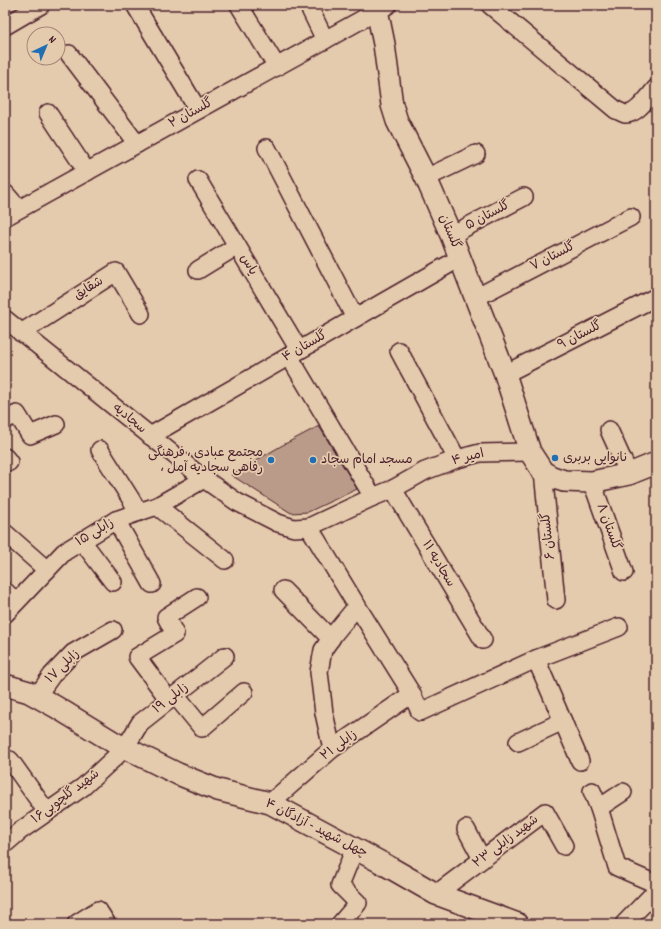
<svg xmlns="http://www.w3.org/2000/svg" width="661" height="929" font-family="Dekko,'Playpen Sans Arabic',sans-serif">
  <rect width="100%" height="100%" fill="#e5cbad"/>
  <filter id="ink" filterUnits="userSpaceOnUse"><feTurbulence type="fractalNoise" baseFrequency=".025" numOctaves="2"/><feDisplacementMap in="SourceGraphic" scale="8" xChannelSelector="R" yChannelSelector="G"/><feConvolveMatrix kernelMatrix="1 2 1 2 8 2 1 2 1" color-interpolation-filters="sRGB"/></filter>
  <g filter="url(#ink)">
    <polygon fill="#ba9b89" stroke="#4a1f2b" points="319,426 357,489 308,512 291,513 231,475 281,446"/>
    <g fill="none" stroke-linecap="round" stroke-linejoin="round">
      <g stroke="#4a1f2b" stroke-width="20">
        <g id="minor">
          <polyline points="135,5 198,110"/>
          <polyline points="239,5 277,67"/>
          <polyline points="308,5 325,40"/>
          <path d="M 490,5 L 616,110 C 619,111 622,113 625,114 C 637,115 649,96 656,88"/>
          <polyline points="5,26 41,5"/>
          <polyline points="69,54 137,144"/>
          <polyline points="48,113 87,172"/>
          <polyline points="267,148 355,318"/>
          <polyline points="426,178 476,154"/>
          <polyline points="198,180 299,350"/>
          <polyline points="5,193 19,209"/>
          <polyline points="5,217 388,5"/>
          <polyline points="451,235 524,197"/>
          <polyline points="198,270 237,246"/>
          <polyline points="475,298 631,217"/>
          <polyline points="5,319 204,479 237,502 278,523 294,528 309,527 373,497 393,489 425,471 457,459 480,453 530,452"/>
          <polyline points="21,333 116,272 141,314"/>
          <polyline points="399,351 457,459"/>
          <polyline points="289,356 373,497"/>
          <polyline points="505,374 656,297"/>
          <polyline points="5,420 17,414 30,435 56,424"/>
          <polyline points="609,430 629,474"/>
          <polyline points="150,436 460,258"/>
          <polyline points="100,450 139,512"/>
          <polyline points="5,457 9,462"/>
          <polyline points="543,472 556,600"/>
          <polyline points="592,482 624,572"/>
          <polyline points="393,489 483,640"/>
          <polyline points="157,506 225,560"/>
          <polyline points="116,520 152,584"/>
          <polyline points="309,527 357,606 334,634 323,650 319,672 324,713 332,749"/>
          <polyline points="5,533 47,570"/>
          <polyline points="82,541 113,582"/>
          <polyline points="283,590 331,639"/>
          <polyline points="5,591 16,602"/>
          <polyline points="357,606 412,694 420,712 536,659 619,627"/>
          <polyline points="5,614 64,552 116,520 139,512 157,506 204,479"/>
          <polyline points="536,659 580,761"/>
          <polyline points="175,695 202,728 244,692"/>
          <polyline points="37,696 52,675 73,653 113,630"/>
          <polyline points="169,700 137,657 175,634 166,617 197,597"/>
          <polyline points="518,742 563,721"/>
          <polyline points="10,760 47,812"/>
          <polyline points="592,791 599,808 617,867 656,884"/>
          <polyline points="270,803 332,749 412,694"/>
          <polyline points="599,808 623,792"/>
          <polyline points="466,829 482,859"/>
          <polyline points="5,844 20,831 83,787 125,748 140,723 225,656"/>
          <polyline points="436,894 545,812 564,846"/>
          <polyline points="76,924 98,910 107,924"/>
          <polyline points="340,924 358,903 340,885 355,848"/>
          <polyline points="624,924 656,891"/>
        </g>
      </g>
      <g stroke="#4a1f2b" stroke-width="24">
        <g id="tertiary">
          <polyline points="376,5 384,44 392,105 397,121 426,178 451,235 505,374 530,452 543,472 552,477 564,481 592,482 629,474 656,463"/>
          <polyline points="5,685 29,692 56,707 115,743 178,774 218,790 270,803 382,863 436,894 518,924"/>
        </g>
      </g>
      <use href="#minor" stroke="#e5cbad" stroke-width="17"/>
      <use href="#tertiary" stroke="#e5cbad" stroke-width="21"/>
    </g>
  </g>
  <g fill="#1f6fb2" stroke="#e5cbad" stroke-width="1.5">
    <circle cx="555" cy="458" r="4"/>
    <circle cx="271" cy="460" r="4"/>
    <circle cx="313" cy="460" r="4"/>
  </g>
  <g text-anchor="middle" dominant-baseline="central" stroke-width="3.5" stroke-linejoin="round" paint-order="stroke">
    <g font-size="13" fill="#4a1f2b" stroke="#e5cbad">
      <text transform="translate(191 114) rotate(-29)">گلستان ۲</text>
      <text transform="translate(488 216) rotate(-28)">گلستان ۵</text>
      <text transform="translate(449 232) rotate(67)">گلستان</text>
      <text transform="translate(553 257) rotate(-27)">گلستان ۷</text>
      <text transform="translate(248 265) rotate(59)">یاس</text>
      <text transform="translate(89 289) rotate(-32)">شقایق</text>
      <text transform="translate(580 336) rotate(-27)">گلستان ۹</text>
      <text transform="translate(305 347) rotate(-30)">گلستان ۴</text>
      <text transform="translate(129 419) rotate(39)">سجادیه</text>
      <text transform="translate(468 458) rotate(-14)">امیر ۴</text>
      <text transform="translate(608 527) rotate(70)">گلستان ۸</text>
      <text transform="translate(95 533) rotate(-31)">زابلی ۱۵</text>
      <text transform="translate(549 536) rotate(-96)">گلستان ۶</text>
      <text transform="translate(438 564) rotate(59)">سجادیه ۱۱</text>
      <text transform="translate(63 667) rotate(-45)">زابلی ۱۷</text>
      <text transform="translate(171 699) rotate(-38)">زابلی ۱۹</text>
      <text transform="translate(339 746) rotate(-37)">زابلی ۲۱</text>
      <text transform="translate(66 797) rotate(-37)">شهید گلچوبی۱۶</text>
      <text transform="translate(316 829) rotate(27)">چهل شهید - آزادگان ۴</text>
      <text transform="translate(506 842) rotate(-37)">شهید زابلی ۲۳</text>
    </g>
    <g font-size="13" fill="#4a1f2b" stroke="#e5cbad" text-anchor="start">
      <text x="263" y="453" text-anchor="end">مجتمع عبادی ، فرهنگی<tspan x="263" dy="15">، رفاهی سجادیه آمل</tspan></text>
      <text x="563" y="458">نانوایی بربری</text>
      <text x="321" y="460">مسجد امام سجاد</text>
    </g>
  </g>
  <rect width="661" height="929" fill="none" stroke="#e5cbad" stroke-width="20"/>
  <rect x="10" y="10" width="641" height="909" fill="none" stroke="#4a1f2b" stroke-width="1.5" filter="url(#ink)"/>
  <g transform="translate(46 46) rotate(44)"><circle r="19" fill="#e5cbad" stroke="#a78679"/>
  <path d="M0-3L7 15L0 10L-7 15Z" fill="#1f6fb2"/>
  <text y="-6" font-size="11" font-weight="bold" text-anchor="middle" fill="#4a1f2b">N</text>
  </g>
</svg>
